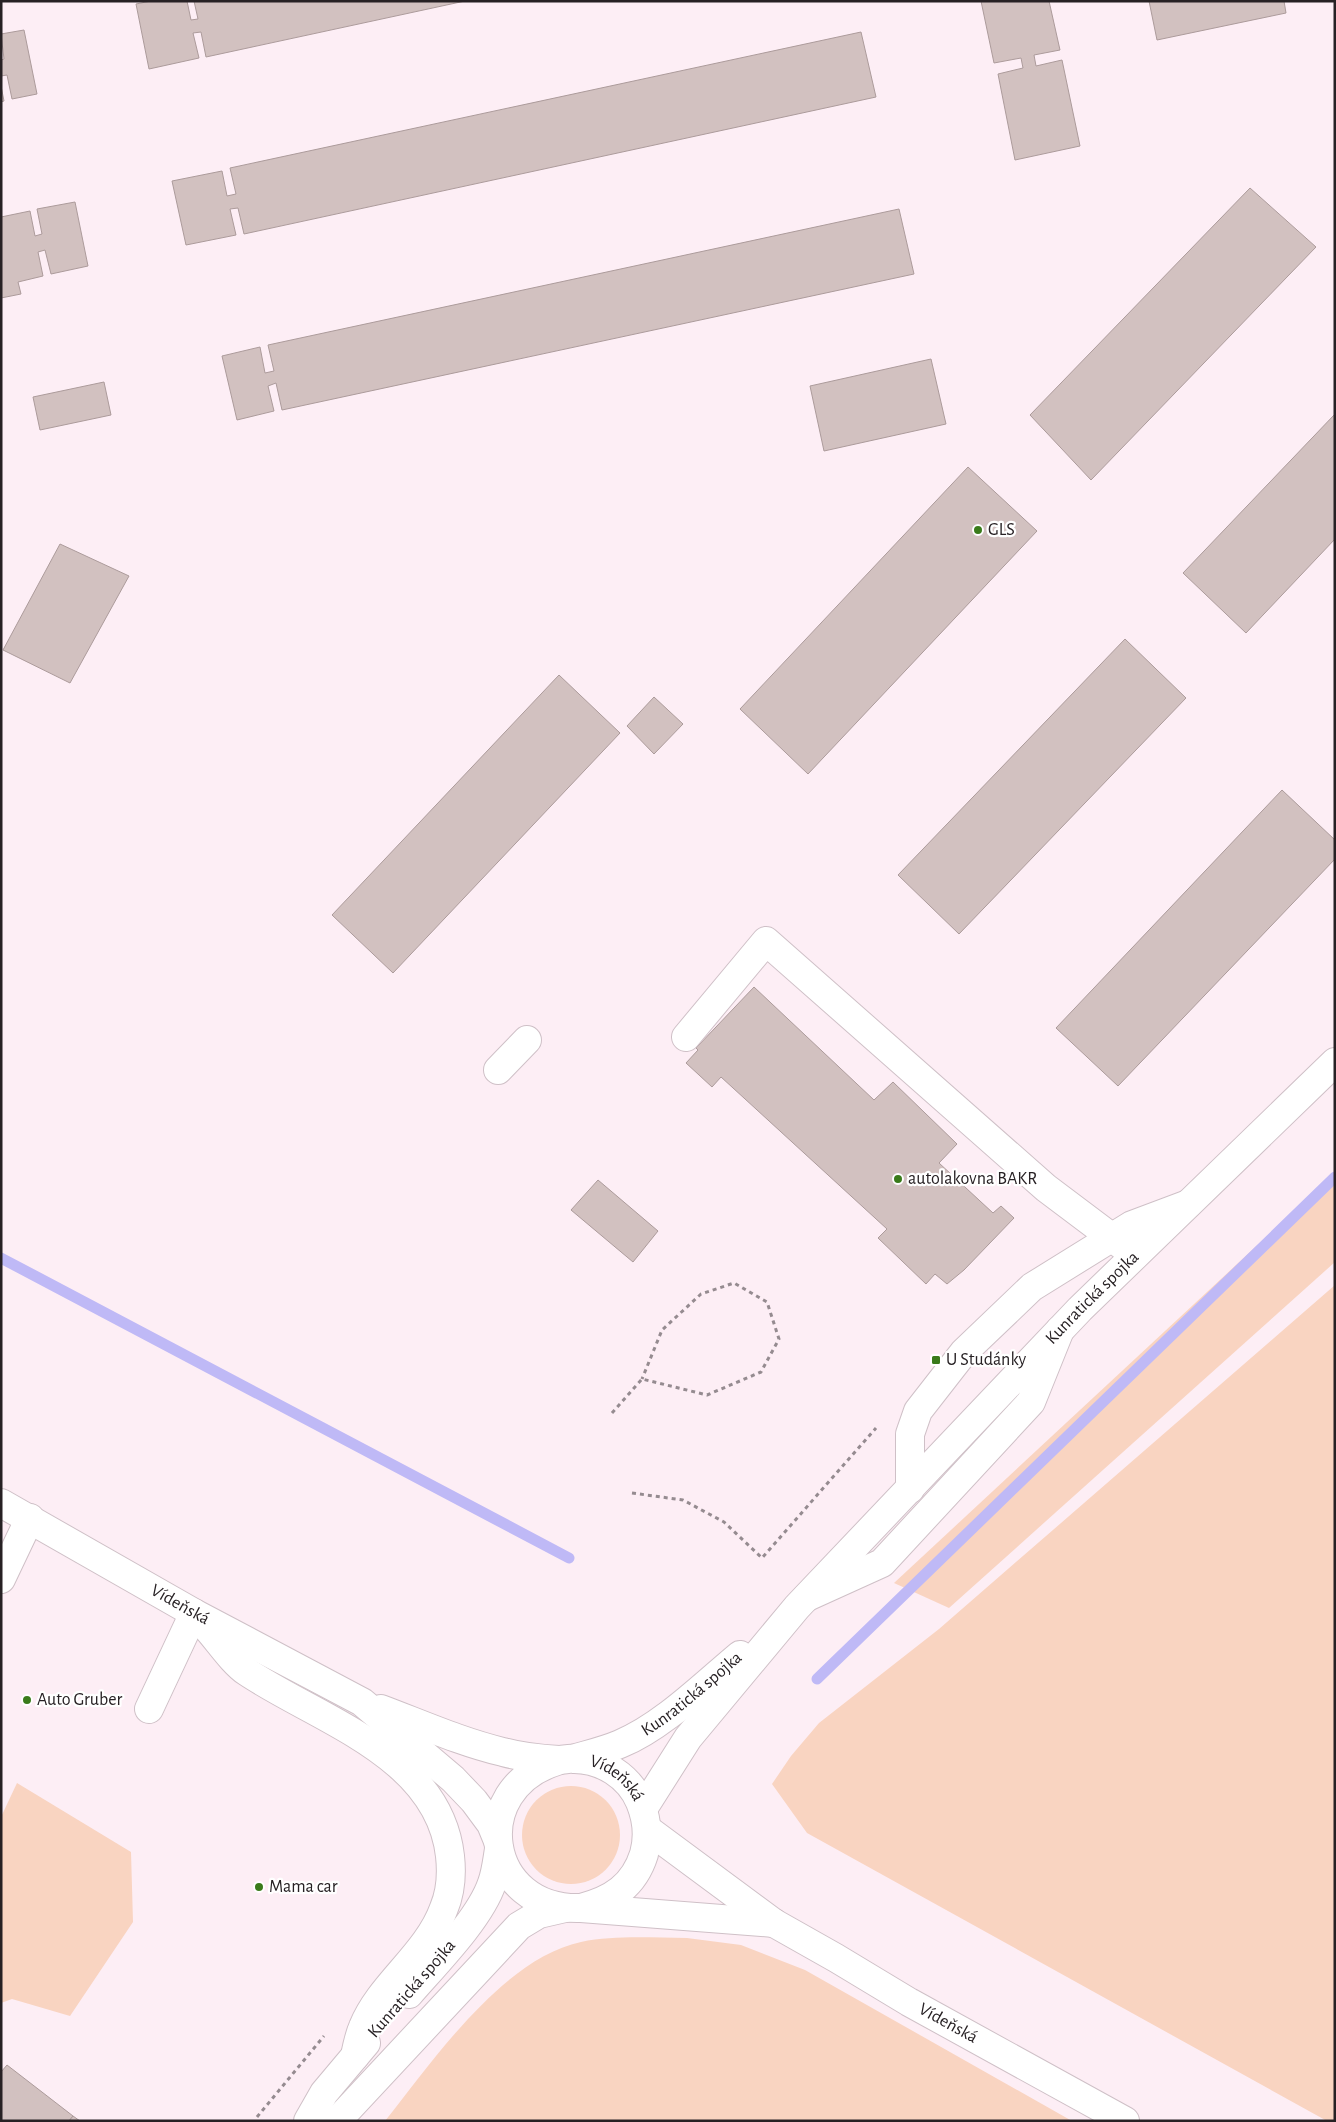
<svg xmlns="http://www.w3.org/2000/svg" width="1336" height="2122" font-family="'Alegreya Sans',sans-serif">
  <rect width="100%" height="100%" fill="#fdeef5"/>
  <g fill="#f9d4c1">
    <polygon points="1335,1173 1335,1262 949,1608 894,1583"/>
    <polygon points="1335,1285 1335,2121 1327,2121 807,1833 772,1784 791,1756 819,1723 939,1629"/>
    <polygon points="17,1783 131,1852 133,1922 70,2016 12,1999 1,2003 1,1817"/>
    <circle cx="571" cy="1835" r="49"/>
    <path d="M 687,1938 L 741,1945 L 805,1970 L 1072,2121 L 385,2121 C 433,2061 502,1959 581,1942 C 615,1935 652,1938 687,1938 Z"/>
  </g>
  <g fill="none" stroke-linecap="round" stroke-linejoin="round">
    <g stroke="#bfb9f6" stroke-width="11">
      <polyline points="1,1258 569,1558"/>
      <polyline points="817,1679 1335,1177"/>
    </g>
  </g>
  <g fill="#d2c1c0" stroke="#ac9b9b">
    <polygon points="151,1 187,1 191,20 198,19 194,1 465,1 206,57 201,32 193,33 199,58 149,69 136,4"/>
    <polygon points="981,1 1049,1 1060,50 1034,55 1036,66 1062,60 1080,146 1015,160 998,74 1023,68 1021,58 994,63"/>
    <polygon points="1149,1 1284,1 1286,13 1157,40"/>
    <polygon points="24,30 37,94 12,99 7,75 1,76 1,60 4,59 1,34"/>
    <polygon points="861,32 876,97 244,234 238,208 230,209 236,235 186,245 172,181 222,171 227,196 236,194 230,168"/>
    <polygon points="1,86 4,101 1,102"/>
    <polygon points="1250,188 1316,247 1091,480 1030,415"/>
    <polygon points="75,202 88,266 51,274 45,250 38,252 43,276 18,282 21,294 1,298 1,217 30,211 35,236 42,234 37,209"/>
    <polygon points="899,209 914,274 282,410 276,383 268,386 274,411 237,420 222,356 260,347 265,373 274,371 268,345"/>
    <polygon points="931,359 946,424 824,451 810,386"/>
    <polygon points="104,382 111,415 40,430 33,397"/>
    <polygon points="1335,414 1335,539 1246,633 1183,573"/>
    <polygon points="968,467 1037,531 808,774 740,709"/>
    <polygon points="60,544 129,576 70,683 3,650"/>
    <polygon points="1125,639 1186,698 959,934 898,875"/>
    <polygon points="559,675 620,733 393,973 332,915"/>
    <polygon points="654,697 683,724 654,754 627,726"/>
    <polygon points="1282,790 1335,840 1335,859 1118,1086 1056,1028"/>
    <polygon points="754,987 874,1100 893,1082 957,1144 939,1163 993,1213 1001,1206 1014,1218 964,1270 947,1284 935,1274 926,1284 878,1238 887,1229 721,1077 712,1087 686,1063 698,1050 696,1048"/>
    <polygon points="598,1180 658,1231 633,1262 571,1210"/>
    <polygon points="7,2065 73,2116 69,2121 1,2121 1,2072"/>
    <polygon points="73,2116 80,2121 69,2121"/>
  </g>
  <g fill="none" stroke-linecap="round" stroke-linejoin="round">
    <g stroke="#cfc0c7" stroke-width="30">
      <g id="minor">
        <polyline points="686,1037 766,941 1046,1188 1135,1255"/>
        <polyline points="498,1070 527,1040"/>
        <polyline points="910,1489 910,1434 918,1411 964,1352 1032,1287 1132,1225 1188,1204"/>
        <polyline points="1,1579 30,1518"/>
        <polyline points="807,1597 882,1563 1031,1402 1060,1330"/>
        <polyline points="149,1709 194,1613"/>
      </g>
    </g>
    <g stroke="#cfc0c7" stroke-width="30">
      <g id="major">
        <path id="s1" d="M 1,1503 L 194,1613 L 362,1702 L 453,1779 L 474,1801 L 491,1824 L 498,1841"/>
        <path d="M 206,1627 C 218,1640 233,1663 247,1672 C 319,1720 439,1755 450,1856 C 452,1874 451,1891 444,1908 C 427,1955 381,1983 363,2027 C 359,2036 357,2046 355,2056"/>
        <path id="s2" d="M 381,1709 C 421,1724 461,1742 503,1752 C 521,1757 540,1759 559,1760 C 564,1760 569,1758 574,1759 C 602,1759 629,1776 640,1802 C 647,1819 649,1836 644,1854 C 634,1886 612,1900 581,1908"/>
        <path id="s3" d="M 576,1758 C 590,1754 606,1750 620,1744 C 662,1727 705,1684 740,1655"/>
        <path d="M 557,1761 C 466,1789 485,1911 581,1908 L 774,1923"/>
        <path id="s4" d="M 643,1809 L 688,1738 L 797,1607 L 1080,1309 L 1335,1062"/>
        <path id="s5" d="M 647,1829 L 774,1923 L 836,1958 L 909,2002 L 1125,2121"/>
        <path d="M 409,1994 C 434,1965 480,1919 492,1883 C 496,1872 497,1861 499,1849"/>
        <polyline points="308,2121 324,2093 366,2043"/>
        <polyline points="337,2121 519,1926 539,1914 565,1908"/>
      </g>
    </g>
    <g stroke="#958b90" stroke-width="3" stroke-dasharray="4 4" stroke-linecap="butt">
      <polyline points="612,1413 642,1379 707,1395 761,1372 779,1339 767,1302 734,1283 701,1294 662,1330 642,1379"/>
      <polyline points="632,1493 683,1500 724,1522 762,1558 876,1428"/>
      <polyline points="257,2117 324,2036"/>
    </g>
    <use href="#minor" stroke="#fff" stroke-width="28"/>
    <use href="#major" stroke="#fff" stroke-width="28"/>
  </g>
  <g fill="#3a7b1b" stroke="#fff" stroke-width="2">
    <circle cx="978" cy="530" r="5"/>
    <circle cx="898" cy="1179" r="5"/>
    <rect x="931" y="1355" width="10" height="10" rx="2.5"/>
    <circle cx="27" cy="1700" r="5"/>
    <circle cx="259" cy="1887" r="5"/>
  </g>
  <g text-anchor="middle" dominant-baseline="central" stroke-width="4.5" stroke-linejoin="round" paint-order="stroke">
    <g font-size="18" fill="#272124" stroke="#fff" text-anchor="start">
      <text x="988" y="530">GLS</text>
      <text x="908" y="1179">autolakovna BAKR</text>
      <text x="946" y="1360">U Studánky</text>
      <text x="37" y="1700">Auto Gruber</text>
      <text x="269" y="1887">Mama car</text>
    </g>
    <g font-size="18" fill="#272124" stroke="#fff">
      <text stroke="none"><textPath href="#s4" startOffset="682">Kunratická spojka</textPath></text>
      <text stroke="none"><textPath href="#s1" startOffset="206">Vídeňská</textPath></text>
      <text stroke="none"><textPath href="#s3" startOffset="134">Kunratická spojka</textPath></text>
      <text stroke="none"><textPath href="#s2" startOffset="250">Vídeňská</textPath></text>
      <text transform="translate(412 1989) rotate(-49)">Kunratická spojka</text>
      <text stroke="none"><textPath href="#s5" startOffset="359">Vídeňská</textPath></text>
    </g>
  </g>
  <rect width="1336" height="2122" fill="none" stroke="#272124" stroke-width="5"/>
</svg>
